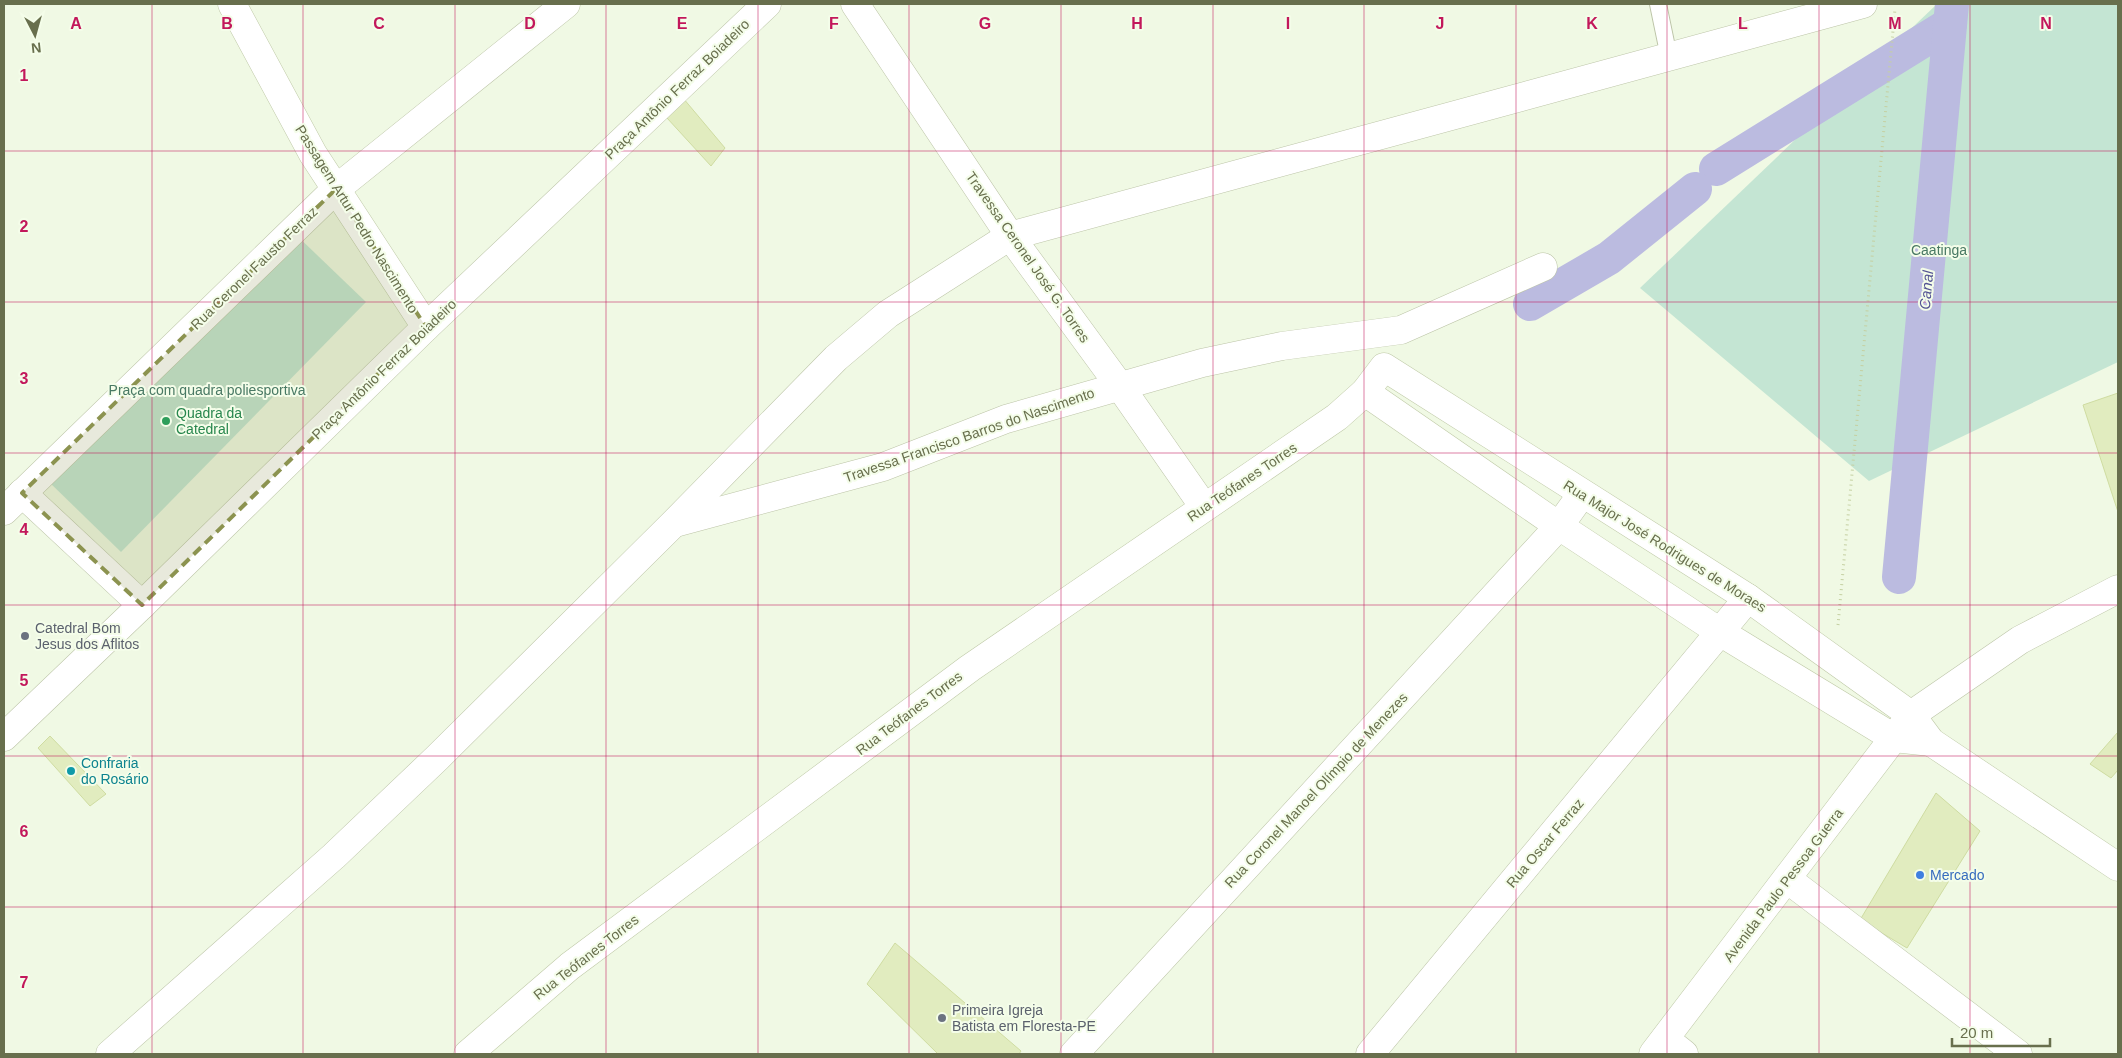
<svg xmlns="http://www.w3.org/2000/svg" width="2122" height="1058" font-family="Arial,sans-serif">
  <rect width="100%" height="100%" fill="#f0f9e4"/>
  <g fill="#c4e5d3">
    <polygon points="1937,4 2118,4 2118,362 1869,481 1640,288"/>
    <polygon points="291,230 366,302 121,552 47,480"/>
  </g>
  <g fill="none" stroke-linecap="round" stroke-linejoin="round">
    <g stroke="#bbbbe0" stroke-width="34">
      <polyline points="1716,169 1950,24"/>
      <polyline points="1530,304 1609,258 1695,189"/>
      <polyline points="1899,577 1952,4"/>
    </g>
  </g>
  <g fill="#e1ecbf" stroke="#cfdca1">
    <polygon points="683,98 725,148 711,166 667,118"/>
    <polygon points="2118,393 2118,512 2083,405"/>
    <polygon points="2118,732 2118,770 2111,778 2090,764"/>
    <polygon points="50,736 106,794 90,806 38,748"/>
    <polygon points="1936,793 1980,831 1907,948 1860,920"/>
    <polygon points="895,943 1021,1051 1019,1054 938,1054 867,984"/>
  </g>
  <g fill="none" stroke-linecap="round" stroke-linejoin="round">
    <g stroke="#bcc4a7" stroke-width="18">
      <polyline id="lane" points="1658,4 1669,57"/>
    </g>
    <g stroke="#bcc4a7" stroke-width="29">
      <g id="street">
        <polyline points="855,4 1010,236 1119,385 1204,507"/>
        <polyline points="22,493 142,605"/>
        <polyline points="4,511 336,189 566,4"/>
        <polyline points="675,523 883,467 1006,419 1202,363 1282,346 1401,330 1543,267"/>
        <polyline points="1911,715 2020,640 2118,589"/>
        <polyline points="4,737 142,605 426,327 767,4"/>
        <polyline points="1787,879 2018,1054"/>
        <polyline points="1665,1039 1684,1054"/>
        <polyline points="110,1054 334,856 437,758 674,523 836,358 888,314 1010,236 1863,4"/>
        <polyline points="1074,1054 1559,526 1582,494"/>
        <polyline points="1370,1054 1748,598"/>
      </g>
    </g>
    <g stroke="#bfc9a7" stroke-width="29">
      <g id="secondary">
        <polyline points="232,4 313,154 426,327"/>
        <polyline points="1365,392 1559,526 1720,632 1894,738 1931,742"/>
        <polyline points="468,1054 570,966 970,668 1337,417 1365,392 1384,367 1748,598 1911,715 1931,742 2118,867"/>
        <polyline points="1653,1054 1905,723"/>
      </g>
    </g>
    <polyline stroke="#c5d0a2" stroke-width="3" stroke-dasharray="1 4" stroke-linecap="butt" points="1838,625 1895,9"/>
    <use href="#lane" stroke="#fff" stroke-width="16"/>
    <use href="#street" stroke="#fff" stroke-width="28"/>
    <use href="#secondary" stroke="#fff" stroke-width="28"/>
  </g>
  <path fill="#8c9350" fill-opacity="0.2" stroke="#8c9350" stroke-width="4" stroke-dasharray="10 6" stroke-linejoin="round" d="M 336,189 L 426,327 L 142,605 L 22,493 Z"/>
  <path fill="none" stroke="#c2185b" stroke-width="1" stroke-opacity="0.55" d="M 152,4 L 152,1054M 303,4 L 303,1054M 455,4 L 455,1054M 606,4 L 606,1054M 758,4 L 758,1054M 909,4 L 909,1054M 1061,4 L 1061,1054M 1213,4 L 1213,1054M 1364,4 L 1364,1054M 1516,4 L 1516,1054M 1667,4 L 1667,1054M 1819,4 L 1819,1054M 1970,4 L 1970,1054M 4,151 L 2118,151M 4,302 L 2118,302M 4,453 L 2118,453M 4,605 L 2118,605M 4,756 L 2118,756M 4,907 L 2118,907"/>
  <circle fill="#2e9e5b" stroke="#f4fde9" stroke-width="2" cx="166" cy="421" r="5"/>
  <g fill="#6b7280" stroke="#f4fde9" stroke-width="2">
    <circle cx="25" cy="636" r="5"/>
    <circle cx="942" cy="1018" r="5"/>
  </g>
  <circle fill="#0f9aa8" stroke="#f4fde9" stroke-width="2" cx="71" cy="771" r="5"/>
  <circle fill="#3f7fe0" stroke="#f4fde9" stroke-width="2" cx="1920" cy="875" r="5"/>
  <g text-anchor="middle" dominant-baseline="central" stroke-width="4" stroke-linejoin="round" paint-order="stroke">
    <g font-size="14" fill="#686f4d" stroke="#f4fde9">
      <text transform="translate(677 89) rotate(-44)">Praça Antônio Ferraz Boiadeiro</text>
      <text transform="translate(357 219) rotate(58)">Passagem Artur Pedro Nascimento</text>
      <text transform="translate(1028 257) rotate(55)">Travessa Ceronel José G. Torres</text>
      <text transform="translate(254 268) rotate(-44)">Rua Ceronel Fausto Ferraz</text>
      <text transform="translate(384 369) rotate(-44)">Praça Antônio Ferraz Boiadeiro</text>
      <text transform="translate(969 435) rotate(-19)">Travessa Francisco Barros do Nascimento</text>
      <text transform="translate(1242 482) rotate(-34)">Rua Teófanes Torres</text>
      <text transform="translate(1665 546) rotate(32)">Rua Major José Rodrigues de Moraes</text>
      <text transform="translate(909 713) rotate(-37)">Rua Teófanes Torres</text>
      <text transform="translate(1316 790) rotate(-47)">Rua Coronel Manoel Olímpio de Menezes</text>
      <text transform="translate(1545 843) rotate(-50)">Rua Oscar Ferraz</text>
      <text transform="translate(1783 885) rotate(-53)">Avenida Paulo Pessoa Guerra</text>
      <text transform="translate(586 957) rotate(-38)">Rua Teófanes Torres</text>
    </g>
    <g font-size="14" fill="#497964" stroke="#f4fde9">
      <text x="1939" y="250">Caatinga</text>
      <text x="207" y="390">Praça com quadra poliesportiva</text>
    </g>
    <g font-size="14" fill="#27864d" stroke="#f4fde9" text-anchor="start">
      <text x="176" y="413">Quadra da<tspan x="176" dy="16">Catedral</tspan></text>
    </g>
    <g font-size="14" fill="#5b616d" stroke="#f4fde9" text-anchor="start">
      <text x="35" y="628">Catedral Bom<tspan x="35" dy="16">Jesus dos Aflitos</tspan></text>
      <text x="952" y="1010">Primeira Igreja<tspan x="952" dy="16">Batista em Floresta-PE</tspan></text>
    </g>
    <g font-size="14" fill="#0d838f" stroke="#f4fde9" text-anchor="start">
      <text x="81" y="763">Confraria<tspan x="81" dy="16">do Rosário</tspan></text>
    </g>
    <g font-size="14" fill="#366cbe" stroke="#f4fde9" text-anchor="start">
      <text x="1930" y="875">Mercado</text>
    </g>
    <g font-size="15" font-style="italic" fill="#535393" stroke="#f4fde9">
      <text transform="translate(1926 290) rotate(-85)">Canal</text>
    </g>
  </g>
  <g font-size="16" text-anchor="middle" font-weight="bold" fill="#c2185b" stroke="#f4fde9" stroke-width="4" stroke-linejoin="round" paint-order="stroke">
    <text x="76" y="29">A</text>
    <text x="227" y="29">B</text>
    <text x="379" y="29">C</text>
    <text x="530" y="29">D</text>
    <text x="682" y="29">E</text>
    <text x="834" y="29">F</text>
    <text x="985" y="29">G</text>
    <text x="1137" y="29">H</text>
    <text x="1288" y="29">I</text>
    <text x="1440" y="29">J</text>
    <text x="1592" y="29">K</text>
    <text x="1743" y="29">L</text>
    <text x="1895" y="29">M</text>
    <text x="2046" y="29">N</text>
    <text x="24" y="81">1</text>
    <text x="24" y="232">2</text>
    <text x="24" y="384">3</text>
    <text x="24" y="535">4</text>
    <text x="24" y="686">5</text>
    <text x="24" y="837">6</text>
    <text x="24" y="988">7</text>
  </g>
  <rect width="2122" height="1058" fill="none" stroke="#686f4d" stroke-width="10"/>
  <g transform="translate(35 35) rotate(174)" stroke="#f4fde9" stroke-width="4" paint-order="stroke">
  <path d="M0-4L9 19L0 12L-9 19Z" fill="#686f4d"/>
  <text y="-8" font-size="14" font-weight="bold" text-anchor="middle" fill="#686f4d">N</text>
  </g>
  <path d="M1952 1038v8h98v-8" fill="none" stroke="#686f4d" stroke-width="2.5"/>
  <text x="1960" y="1038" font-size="15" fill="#686f4d" stroke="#f4fde9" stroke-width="4" paint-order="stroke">20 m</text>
</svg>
